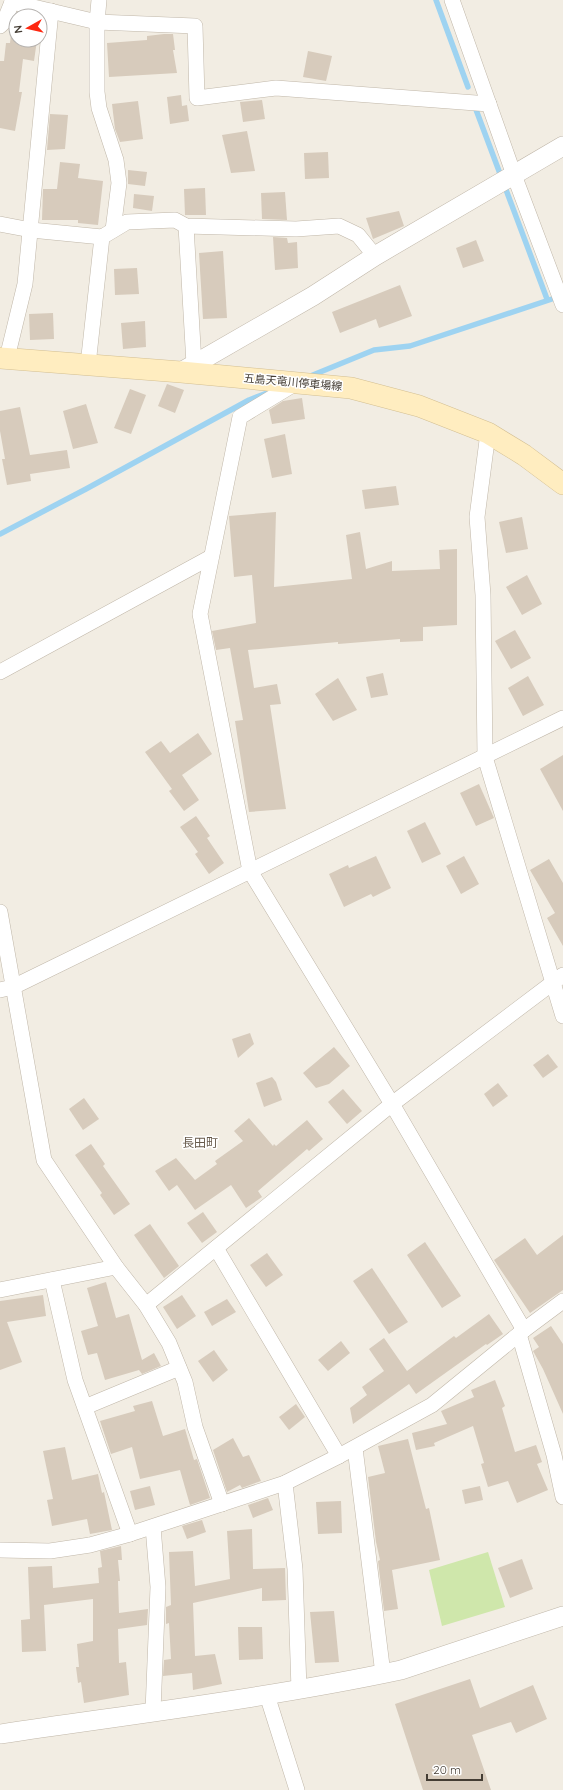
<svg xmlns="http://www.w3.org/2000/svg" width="563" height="1790" font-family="Quicksand,'Noto Sans JP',sans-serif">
  <rect width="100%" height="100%" fill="#f2ede3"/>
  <polygon fill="#cfe7ab" points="488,1552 505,1607 442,1626 429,1570"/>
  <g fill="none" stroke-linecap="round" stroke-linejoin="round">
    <g stroke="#9ed3f1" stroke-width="5.5">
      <polyline points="436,0 468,87"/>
      <polyline points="475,107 547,299"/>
      <polyline points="308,377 374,350 410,346 558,297"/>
      <polyline points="0,534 86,489 249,400 267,393"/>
    </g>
  </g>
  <g fill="#d7cbbc">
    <polygon points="15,19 16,40 37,40 34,61 23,59 19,92 22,92 15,131 0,128 0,61 4,61 6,43 10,43 12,26"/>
    <polygon points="164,34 173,34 175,50 173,50 177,73 109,77 107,43 147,40 147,36"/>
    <polygon points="308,51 332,56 326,81 303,77"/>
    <polygon points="181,95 182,106 187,105 189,121 170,124 167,97"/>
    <polygon points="262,100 265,119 243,122 240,102"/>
    <polygon points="138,101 143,139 120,142 115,129 112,104"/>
    <polygon points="50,114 68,115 65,149 47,150"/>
    <polygon points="247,131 255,171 231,173 222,135"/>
    <polygon points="328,152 329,178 305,179 304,153"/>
    <polygon points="60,162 80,164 78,178 103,181 98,225 78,223 78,220 42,220 43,189 57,189"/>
    <polygon points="128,170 147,172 145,186 128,184"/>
    <polygon points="205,188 206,215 185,215 184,189"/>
    <polygon points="285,192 287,220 262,219 261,193"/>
    <polygon points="134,194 154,196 152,211 133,208"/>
    <polygon points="399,211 404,226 373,239 366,218"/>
    <polygon points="273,237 287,238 288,243 297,242 298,268 275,270"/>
    <polygon points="476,240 484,261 463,268 456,248"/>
    <polygon points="223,251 227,318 203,319 199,253"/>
    <polygon points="137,268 139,294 115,295 114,269"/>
    <polygon points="400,285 412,316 379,328 376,319 340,333 332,312"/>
    <polygon points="53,313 54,339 30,340 29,314"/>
    <polygon points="145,321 146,347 123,349 121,323"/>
    <polygon points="167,384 184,390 175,413 158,406"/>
    <polygon points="130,389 146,395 131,434 114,428"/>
    <polygon points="302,398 305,419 272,424 269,410 283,401"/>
    <polygon points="86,404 98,443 73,449 63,411"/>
    <polygon points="20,407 30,455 67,450 70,468 30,474 31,481 7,485 2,459 5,459 0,431 0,411"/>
    <polygon points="285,434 292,474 272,478 264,439"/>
    <polygon points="396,486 399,505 365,509 362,490"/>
    <polygon points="276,512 274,587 352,579 346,535 360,532 366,569 392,561 392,571 440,569 439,550 457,549 457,625 423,627 423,641 400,642 400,639 338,644 338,642 248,650 254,688 277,684 281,704 270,705 286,809 249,812 235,721 243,720 230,648 216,650 212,631 256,623 252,575 234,577 229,516"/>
    <polygon points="522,517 528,549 506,553 499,522"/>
    <polygon points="527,575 542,604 522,615 506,587"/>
    <polygon points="515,630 531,658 511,669 495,641"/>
    <polygon points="383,673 388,695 371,698 366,677"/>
    <polygon points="528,676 544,705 523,716 508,688"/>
    <polygon points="338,678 357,710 333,721 315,694"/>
    <polygon points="198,733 212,754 182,775 199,800 184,811 169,791 172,789 145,752 161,741 170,753"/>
    <polygon points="563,755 563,811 540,769"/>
    <polygon points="479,784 494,818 476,826 460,793"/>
    <polygon points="196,816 210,836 207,838 224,863 209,874 195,854 198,852 180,827"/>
    <polygon points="425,822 441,854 422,863 407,831"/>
    <polygon points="376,856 391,888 373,897 371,894 344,907 329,874 348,865 349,868"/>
    <polygon points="464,856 479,884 461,894 446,866"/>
    <polygon points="549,859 563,883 563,946 547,918 555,913 530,870"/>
    <polygon points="250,1033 254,1044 238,1058 232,1039"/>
    <polygon points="334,1047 350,1066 329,1084 316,1088 303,1073"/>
    <polygon points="548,1054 558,1067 543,1078 533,1065"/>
    <polygon points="272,1077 276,1082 282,1100 264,1107 256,1083"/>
    <polygon points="498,1083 508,1096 493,1107 484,1094"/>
    <polygon points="343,1089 362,1111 347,1124 328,1102"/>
    <polygon points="84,1098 99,1119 83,1130 69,1109"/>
    <polygon points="249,1118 273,1146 274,1144 276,1146 307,1120 323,1139 309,1151 307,1149 258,1191 262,1197 246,1208 231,1185 195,1210 177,1185 169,1191 155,1171 176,1158 195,1180 217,1164 215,1161 243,1141 234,1131"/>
    <polygon points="91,1144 105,1164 103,1166 130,1204 114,1215 100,1195 102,1193 75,1155"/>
    <polygon points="203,1212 217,1232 202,1243 187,1223"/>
    <polygon points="150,1224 179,1266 164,1278 134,1235"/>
    <polygon points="563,1235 563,1290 530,1313 494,1260 525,1238 537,1255"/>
    <polygon points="425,1242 461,1296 442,1308 407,1255"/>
    <polygon points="267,1253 283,1275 266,1287 250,1265"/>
    <polygon points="372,1268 408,1322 389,1334 353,1281"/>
    <polygon points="106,1282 116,1318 129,1314 142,1360 154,1353 161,1366 142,1374 139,1370 105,1380 97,1353 88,1355 81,1331 98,1326 87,1288"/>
    <polygon points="43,1295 46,1316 7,1322 22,1362 0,1370 0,1301"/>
    <polygon points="182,1295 196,1316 177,1329 163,1307"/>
    <polygon points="227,1299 236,1312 212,1326 204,1312"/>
    <polygon points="489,1314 503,1334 487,1345 486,1344 416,1394 409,1384 353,1424 350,1408 367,1395 362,1387 384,1371 369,1349 384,1338 407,1371 454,1336 456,1338"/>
    <polygon points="551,1326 563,1344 563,1414 543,1369 533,1351 539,1347 533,1338"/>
    <polygon points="341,1341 350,1353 328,1371 318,1360"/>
    <polygon points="214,1350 228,1370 213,1382 198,1361"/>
    <polygon points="495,1380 505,1406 502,1408 515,1452 536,1445 542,1462 537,1464 548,1490 517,1503 508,1481 488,1487 481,1464 484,1463 473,1426 434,1443 435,1446 416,1450 412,1433 447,1424 441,1411 474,1397 471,1390"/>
    <polygon points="152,1401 163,1436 185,1429 194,1460 197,1459 210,1498 190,1505 180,1470 140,1479 132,1447 111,1454 100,1421 135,1411 133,1406"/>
    <polygon points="296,1404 305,1417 289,1430 279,1417"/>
    <polygon points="233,1438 243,1457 249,1455 261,1481 242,1488 240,1485 227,1492 213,1450"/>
    <polygon points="408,1439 426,1509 429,1508 440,1560 392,1570 398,1609 384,1611 378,1561 380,1560 376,1542 368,1477 385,1473 378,1446"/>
    <polygon points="65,1447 72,1480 98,1474 102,1493 104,1492 112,1530 90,1534 87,1519 52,1526 47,1500 53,1499 43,1451"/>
    <polygon points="150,1486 155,1505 135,1510 130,1491"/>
    <polygon points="480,1486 483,1500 465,1504 462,1490"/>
    <polygon points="268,1498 273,1510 253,1518 248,1505"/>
    <polygon points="341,1501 342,1533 318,1534 316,1502"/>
    <polygon points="202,1520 206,1532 187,1539 182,1526"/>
    <polygon points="252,1529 253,1569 285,1568 286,1600 262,1601 262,1588 193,1603 195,1656 215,1654 222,1684 193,1690 192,1673 163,1676 164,1660 171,1659 169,1623 166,1624 166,1607 171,1605 169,1552 193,1551 195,1586 230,1579 227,1531"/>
    <polygon points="121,1546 122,1560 118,1560 120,1581 118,1581 119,1613 148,1609 147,1625 118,1629 119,1663 126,1662 129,1695 84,1703 81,1682 78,1683 76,1667 79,1667 77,1644 93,1641 93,1599 44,1605 46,1651 22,1652 21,1620 30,1619 28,1567 52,1566 53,1588 99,1583 98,1568 102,1567 100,1551"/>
    <polygon points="522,1559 533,1589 510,1598 498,1568"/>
    <polygon points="334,1611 339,1662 315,1663 310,1612"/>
    <polygon points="238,1627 262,1627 263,1659 239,1660"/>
    <polygon points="470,1679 480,1708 533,1685 547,1719 516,1733 511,1722 472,1735 491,1790 423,1790 395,1704"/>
  </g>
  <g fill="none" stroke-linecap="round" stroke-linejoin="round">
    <g stroke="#c0b7a9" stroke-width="16">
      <g id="minor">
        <polyline points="12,0 12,2 97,22 195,26 197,98 276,88 489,104"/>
        <polyline points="99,0 97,22 97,92 99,108 116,160 119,183 113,230"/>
        <polyline points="452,0 514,175 563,305"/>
        <polyline points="0,26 4,22 12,2"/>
        <polyline points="0,224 31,230 102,237 127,222 175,220 186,226 296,229 339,226 358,235 375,256"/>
        <polyline points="186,226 194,364"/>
        <polyline points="7,358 25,284 51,11"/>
        <polyline points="88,365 102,237"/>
        <polyline points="296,383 240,417 200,614 250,871 392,1104 524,1330"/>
        <polyline points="488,433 477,517 483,595 485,757 563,1016"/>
        <polyline points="0,672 211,557"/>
        <polyline points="0,912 44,1160 116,1267 146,1305 169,1343 185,1382 195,1427 222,1504"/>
        <polyline points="0,990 13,987 563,718"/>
        <polyline points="216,1248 339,1456"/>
        <polyline points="52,1280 75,1380 130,1534"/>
        <polyline points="0,1290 116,1267"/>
        <polyline points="146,1305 392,1104 563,975"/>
        <polyline points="519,1334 554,1455 563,1497"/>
        <polyline points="85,1407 179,1368"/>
        <polyline points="355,1448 383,1674"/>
        <polyline points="285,1483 295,1569 299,1690"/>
        <polyline points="153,1527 158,1587 153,1711"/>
        <polyline points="0,1550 50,1551 90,1545 130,1534 285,1483 339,1456 432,1405 524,1330 563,1301"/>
        <polyline points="267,1695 297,1790"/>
      </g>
    </g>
    <g stroke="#c0b7a9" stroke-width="20">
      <g id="tertiary">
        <polyline points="181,372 313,296 375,256 563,146"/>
        <path d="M 0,1734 C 134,1714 269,1698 401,1670 L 563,1616"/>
      </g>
    </g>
    <g stroke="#d3bf92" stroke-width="22">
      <polyline id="secondary" points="0,358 181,372 351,388 419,406 488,433 524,455 563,484"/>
    </g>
    <use href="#minor" stroke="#fff" stroke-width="15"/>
    <use href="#tertiary" stroke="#fff" stroke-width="19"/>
    <use href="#secondary" stroke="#ffedc0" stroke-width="21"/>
  </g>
  <g text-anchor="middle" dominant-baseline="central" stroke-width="3" stroke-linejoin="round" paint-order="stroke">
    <g font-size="11" fill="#443d34" stroke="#fff">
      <text transform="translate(293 382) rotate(5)">五島天竜川停車場線</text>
    </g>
    <g font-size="12" fill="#675a4b" stroke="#fff">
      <text x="200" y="1142">長田町</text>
    </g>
  </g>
  <g transform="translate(28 28) rotate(262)"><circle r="19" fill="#ffffff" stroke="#b4b1ae"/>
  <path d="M0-3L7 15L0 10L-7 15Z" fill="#fd2710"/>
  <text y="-6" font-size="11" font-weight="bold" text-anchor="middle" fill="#443d34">N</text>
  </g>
  <path d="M427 1774v6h55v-6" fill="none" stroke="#443d34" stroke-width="2"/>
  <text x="433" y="1774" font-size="12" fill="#443d34" stroke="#ffffff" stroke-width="3" paint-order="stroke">20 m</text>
</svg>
